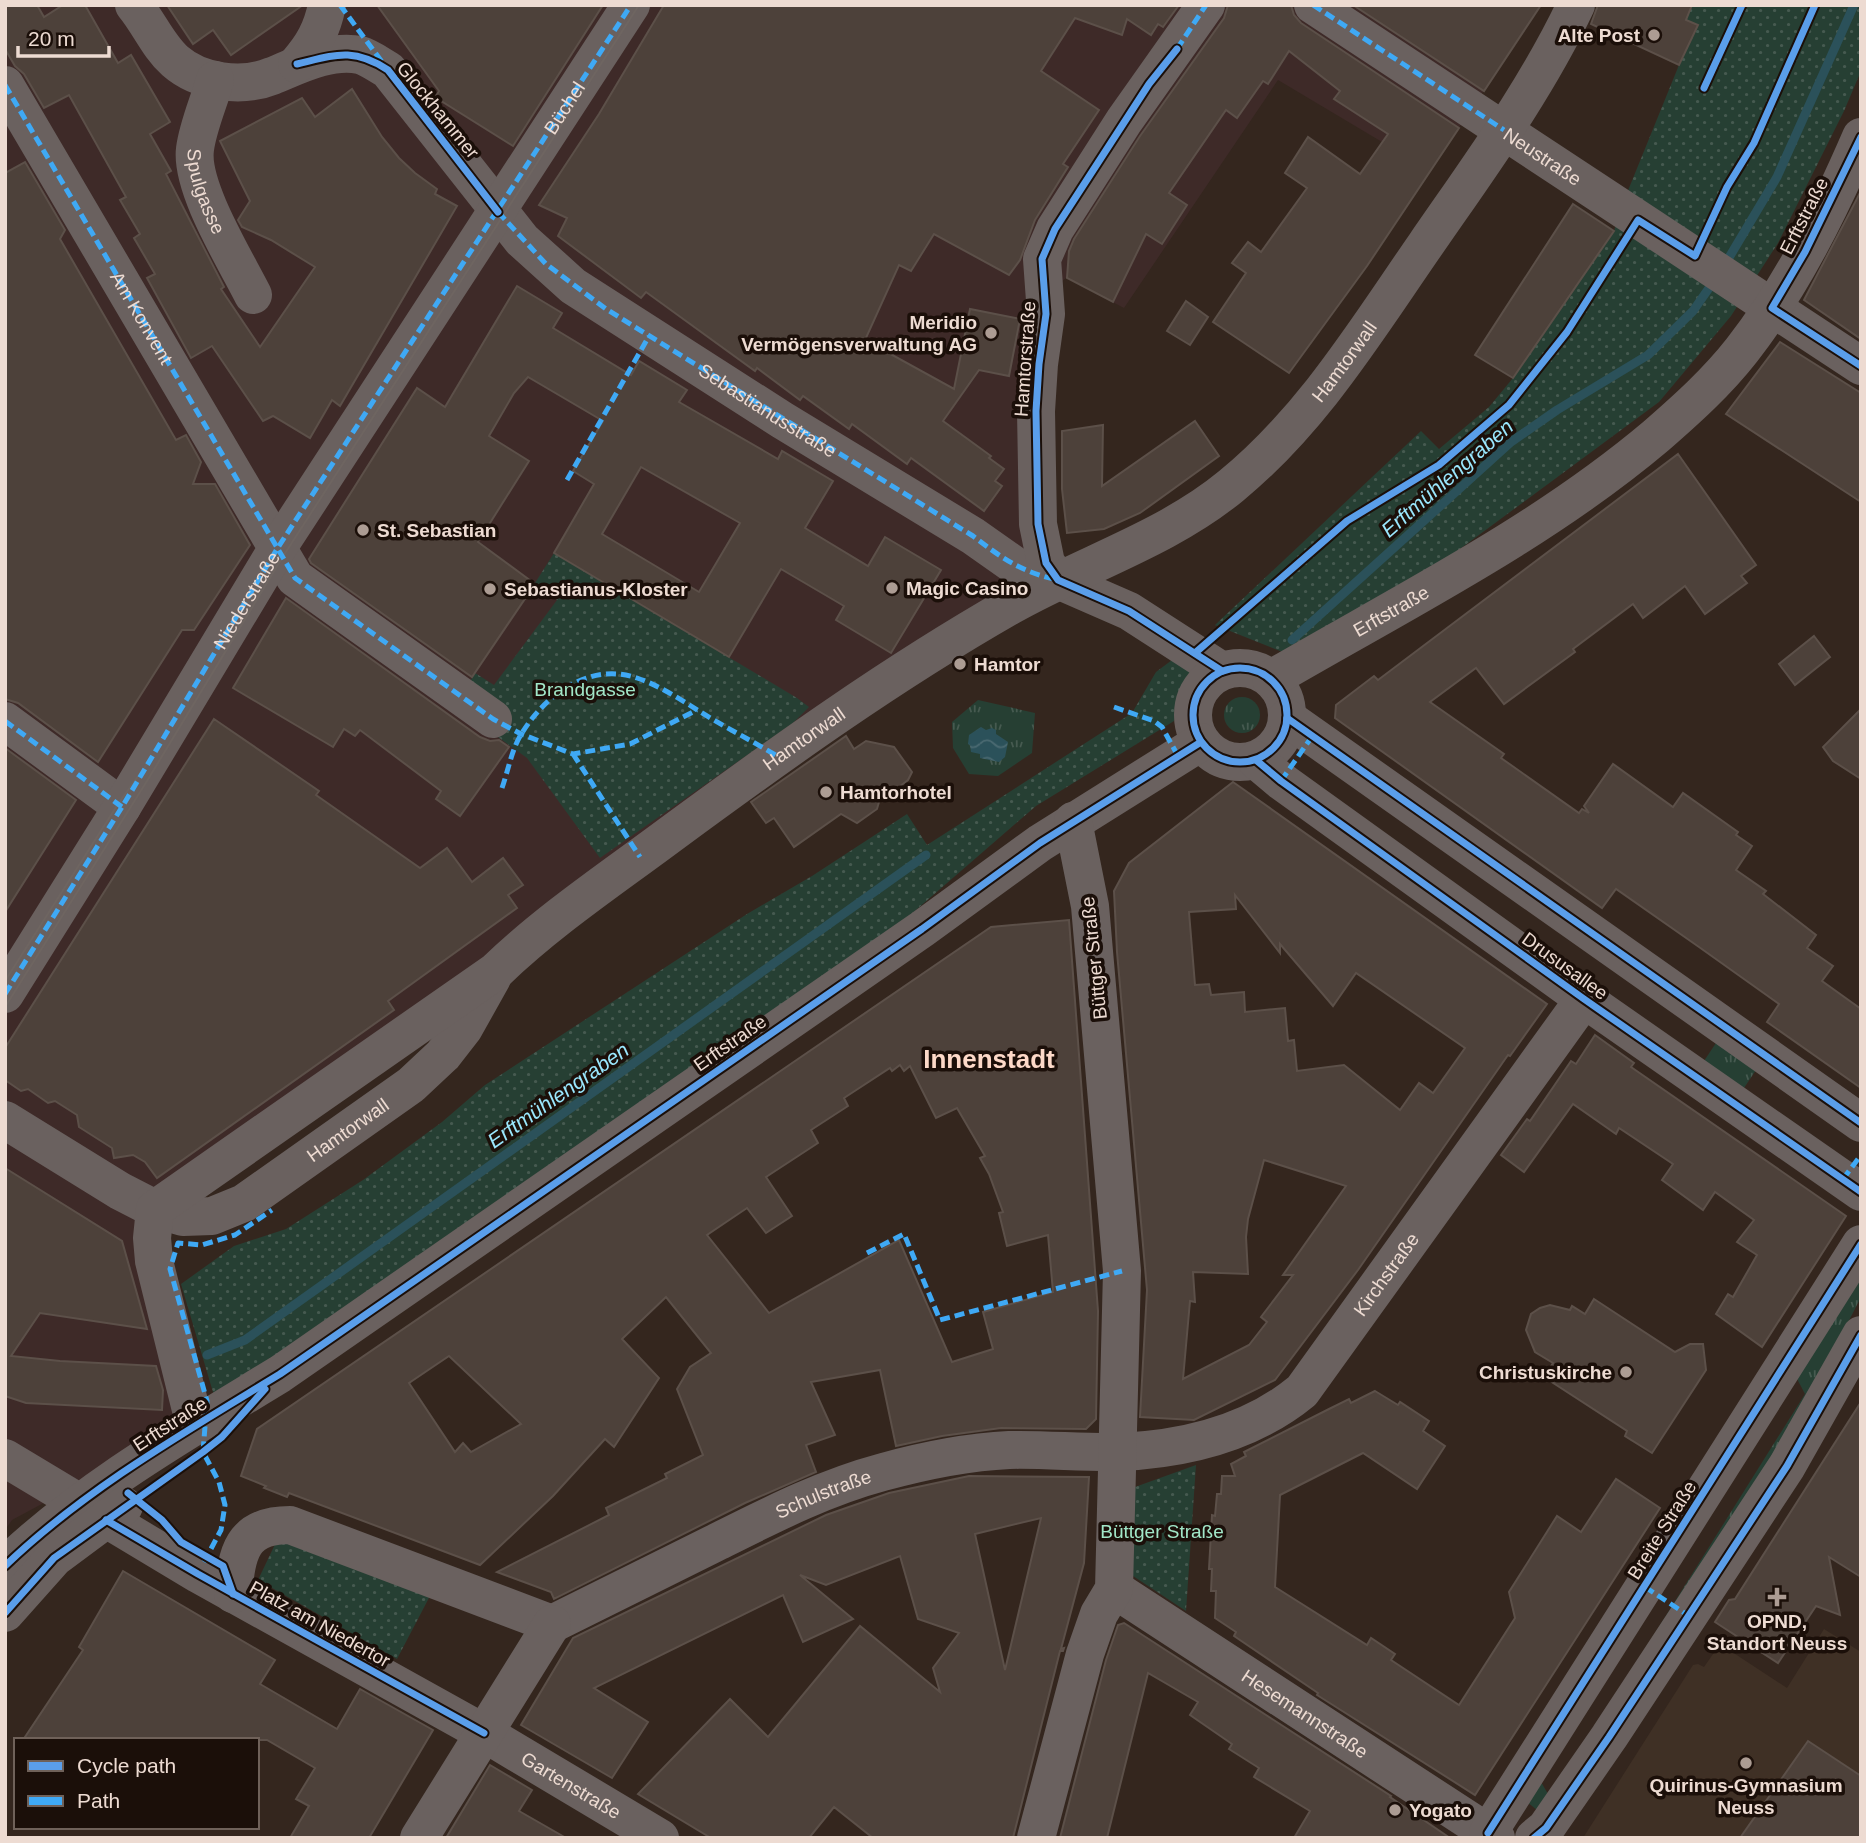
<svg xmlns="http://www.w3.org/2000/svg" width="1866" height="1843" font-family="Helvetica,sans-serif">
  <defs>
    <pattern id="grass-tufts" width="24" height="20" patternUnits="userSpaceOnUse" patternTransform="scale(1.75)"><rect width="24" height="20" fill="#263f33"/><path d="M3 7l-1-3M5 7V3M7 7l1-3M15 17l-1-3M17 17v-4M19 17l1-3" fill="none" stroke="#465a50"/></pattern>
    <pattern id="park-dots" width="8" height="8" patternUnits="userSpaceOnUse" patternTransform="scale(1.75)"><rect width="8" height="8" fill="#263f33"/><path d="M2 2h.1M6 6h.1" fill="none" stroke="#465a50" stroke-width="1.8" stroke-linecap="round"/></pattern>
    <pattern id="water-waves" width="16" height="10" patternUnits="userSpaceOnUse" patternTransform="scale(1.75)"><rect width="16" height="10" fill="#2b515a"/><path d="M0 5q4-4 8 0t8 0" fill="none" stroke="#4a6971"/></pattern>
  </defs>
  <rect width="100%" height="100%" fill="#34261e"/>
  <polygon fill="#3e2a28" points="5,5 1541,5 1428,174 1382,142 1278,80 1124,308 1066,278 1048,293 1039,392 1060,575 152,1207 188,1402 170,1425 94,1476 12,1520 5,1530"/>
  <polygon fill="#3f3025" points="1824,1629 1861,1652 1861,1838 1583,1838 1693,1665 1698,1664 1704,1667 1720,1644 1787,1688"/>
  <g fill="url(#grass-tufts)">
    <circle cx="1242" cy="715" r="18"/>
    <polygon points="978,700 1035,713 1032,753 998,776 969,774 953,748 952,722"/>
    <polygon points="1720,1037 1760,1064 1742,1091 1702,1064"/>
    <polygon points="1861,1270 1861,1297 1786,1444 1668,1628 1619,1702 1550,1796 1543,1801 1537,1810 1522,1798 1537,1775 1548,1794 1613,1700 1805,1394 1794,1373"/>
  </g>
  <g fill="url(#park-dots)">
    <polygon points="1692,5 1861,5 1861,71 1844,111 1778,243 1731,316 1659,402 1422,577 1285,653 1215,625 1421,431 1439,449 1489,407 1513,378 1614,231 1627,193 1679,65 1697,26 1686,20"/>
    <polygon points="554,553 797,698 809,707 793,723 600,858 527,758 455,706 475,673 494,685 557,600 535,583"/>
    <polygon points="1172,660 1190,672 1193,681 1174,721 1036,806 909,916 215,1399 181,1284 234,1246 286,1229 363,1180 442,1122 485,1085 747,914 812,876 907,814 927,845 1132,713 1156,672"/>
    <polygon points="1196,1465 1186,1611 1130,1574 1135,1487"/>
    <polygon points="279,1536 431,1594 397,1659 258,1580"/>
  </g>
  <polygon fill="url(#water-waves)" points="981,727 986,730 992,728 996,730 996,734 1008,742 1005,757 999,762 980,758 980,754 971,752 970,745 968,744 969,735"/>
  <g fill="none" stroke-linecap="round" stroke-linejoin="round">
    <g stroke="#2b515a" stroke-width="9">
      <polyline points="1724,266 1777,177 1854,5"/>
      <polyline points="1292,640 1511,442 1557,410 1648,355 1693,311 1714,281"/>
      <polyline points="207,1355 245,1340 926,855"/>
    </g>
  </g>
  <g fill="#4d413a" stroke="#5c5049" stroke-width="2" fill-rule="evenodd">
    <polygon points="5,5 37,5 44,17 63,5 85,5 118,63 131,55 170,122 150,134 171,171 166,174 224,287 221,289 260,347 315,267 271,240 242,227 238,220 250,201 220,141 302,98 315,117 352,89 382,137 399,158 415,173 437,189 435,194 457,206 340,406 332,400 310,438 273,416 263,421 212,346 191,358 147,278 155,274 134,238 140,234 120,200 126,197 69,95 44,108 24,74 15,66 5,49"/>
    <polygon points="167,5 303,5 231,55 213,30 193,44"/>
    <polygon points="377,5 603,5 513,146 438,99 436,96 439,91"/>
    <polygon points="664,5 1179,5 1163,27 1158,24 1151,35 1127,19 1122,35 1075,18 1041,71 1099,110 1063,164 1068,167 1035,220 1020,260 1009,275 934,234 911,271 899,265 865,340 954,389 970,309 1020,319 1009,376 979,370 943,421 991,456 989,458 1004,469 995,481 1002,486 984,511 911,458 907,464 852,424 849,429 803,396 800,400 757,368 755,371 646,292 641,298 558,236 567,218 539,205 599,114"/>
    <polygon points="1228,5 1291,5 1294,15 1301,23 1459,128 1367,266 1289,373 1213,322 1246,273 1232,263 1248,242 1261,252 1307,188 1285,173 1308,137 1360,174 1388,134 1334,99 1340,91 1289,51 1268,84 1263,81 1237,118 1226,110 1169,193 1187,205 1162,244 1146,234 1113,302 1067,278 1069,251 1074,239 1140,136 1224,18"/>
    <polygon points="1353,5 1541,5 1484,91"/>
    <polygon points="1598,5 1692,5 1686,20 1698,25 1679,65 1591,24"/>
    <polygon points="25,162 65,230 60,239 176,440 186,435 201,462 193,484 215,484 250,545 194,630 182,630 98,762 18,703 5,699 5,173"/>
    <polygon points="1861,191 1861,339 1804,300"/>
    <polygon points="1573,204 1614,231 1513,378 1475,355"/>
    <path d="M 517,286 L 562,313 L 553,328 L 631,375 L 639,361 L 687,390 L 679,402 L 778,459 L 782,451 L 833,481 L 805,528 L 868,566 L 885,537 L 941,570 L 891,653 L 836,620 L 844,606 L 781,569 L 729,657 L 554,553 L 594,484 L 573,471 L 603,421 L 528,377 L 514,393 L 489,436 L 529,461 L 478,542 L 535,584 L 472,677 L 311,563 L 309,559 L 417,388 L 445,407 ZM 641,467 L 740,523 L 699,592 L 602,534 Z"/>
    <polygon points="1186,301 1208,317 1190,345 1167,331"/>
    <polygon points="1780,342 1861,393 1861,502 1726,414"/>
    <polygon points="1195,421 1219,456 1140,513 1104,529 1067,533 1062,489 1062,431 1103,425 1102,486"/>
    <polygon points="1678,454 1756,565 1741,576 1747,583 1705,614 1685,586 1643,618 1633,604 1573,649 1575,652 1504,704 1476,668 1430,702 1504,754 1501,758 1579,813 1582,809 1589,813 1584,806 1613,764 1673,807 1683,793 1738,832 1736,835 1752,846 1736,870 1766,891 1763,894 1816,935 1807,948 1833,966 1822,981 1861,1009 1861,1088 1767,1022 1779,1004 1699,947 1616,889 1602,908 1335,718 1336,705 1374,676 1378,680"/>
    <polygon points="286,598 480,737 490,741 499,740 509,747 460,816 436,799 441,791 360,730 355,736 344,729 333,747 233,688"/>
    <polygon points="1814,636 1830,657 1795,685 1779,664"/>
    <polygon points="1861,709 1861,779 1833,761 1823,747"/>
    <polygon points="214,719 319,791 316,795 420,868 447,848 472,882 503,858 523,885 508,895 517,908 388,1001 394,1010 157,1178 145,1162 133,1155 114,1158 112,1148 79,1127 77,1115 55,1101 48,1103 28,1089 21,1091 5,1080 5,1048"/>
    <polygon points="846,736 854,749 866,741 894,747 912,772 908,780 879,802 877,809 857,823 841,814 794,847 774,818 766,823 751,802"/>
    <polygon points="5,748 76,800 5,912"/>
    <path d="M 1233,782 L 1547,1004 L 1510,1056 L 1508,1055 L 1358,1270 L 1275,1380 L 1194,1420 L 1140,1417 L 1147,1290 L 1117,952 L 1114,891 L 1129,863 ZM 1235,895 L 1280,953 L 1280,944 L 1333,1006 L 1356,973 L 1465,1048 L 1433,1093 L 1419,1083 L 1400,1110 L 1344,1065 L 1297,1071 L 1294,1040 L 1288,1041 L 1285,1008 L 1245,1012 L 1244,992 L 1211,995 L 1209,984 L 1195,985 L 1189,912 L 1236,909 ZM 1264,1160 L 1346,1186 L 1283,1275 L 1293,1275 L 1261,1317 L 1267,1322 L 1249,1345 L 1183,1379 L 1190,1301 L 1195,1302 L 1193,1272 L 1248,1274 L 1246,1237 L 1248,1219 Z"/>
    <path d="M 1069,920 L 1098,1311 L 1096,1419 L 1086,1429 L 1001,1428 L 942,1436 L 896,1446 L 880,1370 L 811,1382 L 835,1435 L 806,1445 L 816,1472 L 745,1503 L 554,1599 L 551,1592 L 497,1572 L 609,1515 L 606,1508 L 667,1478 L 665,1474 L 703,1455 L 677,1389 L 690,1367 L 711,1353 L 666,1297 L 622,1339 L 659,1378 L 614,1447 L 605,1439 L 553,1496 L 480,1565 L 289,1493 L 287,1497 L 264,1488 L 266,1486 L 241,1476 L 257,1429 L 991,927 ZM 900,1065 L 904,1071 L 910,1066 L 936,1118 L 957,1108 L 985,1156 L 980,1158 L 989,1174 L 1003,1212 L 999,1213 L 1007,1246 L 1048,1235 L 1053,1292 L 983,1312 L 993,1349 L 952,1362 L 899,1240 L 769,1313 L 707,1235 L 747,1208 L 766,1233 L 792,1216 L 766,1177 L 818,1143 L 811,1130 L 848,1106 L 844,1098 L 890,1068 L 892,1071 ZM 449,1356 L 521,1424 L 471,1452 L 463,1443 L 455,1452 L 409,1383 Z"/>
    <polygon points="1595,1035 1634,1063 1631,1067 1846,1216 1762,1347 1716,1314 1728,1294 1733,1297 1757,1255 1737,1242 1754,1220 1715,1192 1703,1210 1662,1180 1673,1164 1619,1128 1616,1134 1573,1104 1524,1172 1501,1155 1527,1119 1530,1121 1571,1061 1576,1064"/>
    <polygon points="5,1168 122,1241 147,1329 40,1313 11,1356 60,1361 156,1366 163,1390 162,1410 26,1403 5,1396"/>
    <polygon points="1594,1299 1675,1352 1690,1344 1703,1344 1706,1370 1652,1453 1625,1436 1627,1431 1544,1377 1553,1363 1535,1352 1526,1330 1531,1314 1540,1308 1550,1305 1570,1310 1572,1306 1585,1314"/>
    <polygon points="1375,1391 1398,1405 1400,1402 1429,1421 1423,1431 1445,1446 1417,1489 1363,1453 1280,1495 1275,1587 1367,1645 1371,1638 1395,1654 1391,1660 1459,1705 1515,1618 1509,1592 1557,1516 1581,1532 1616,1479 1660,1508 1475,1795 1317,1695 1318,1693 1234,1636 1236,1632 1215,1618 1216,1591 1211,1591 1212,1569 1209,1569 1212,1515 1215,1516 1217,1494 1221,1494 1222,1476 1235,1476 1231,1464 1246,1456 1244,1452 1329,1409 1349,1399 1351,1403"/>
    <polygon points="1861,1402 1861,1577 1829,1557 1840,1615 1816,1606 1778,1663 1715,1622 1729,1600 1735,1599"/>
    <path d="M 969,1476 L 1089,1477 L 1084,1563 L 1061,1649 L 1064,1648 L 1063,1651 L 1060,1651 L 1013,1838 L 873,1838 L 834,1807 L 809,1838 L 711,1838 L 638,1794 L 730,1699 L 768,1737 L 860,1626 L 940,1692 L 933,1668 L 959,1633 L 918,1619 L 900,1556 L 826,1585 L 800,1575 L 853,1619 L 803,1642 L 783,1595 L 594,1688 L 648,1722 L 612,1778 L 521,1725 L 573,1638 L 826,1515 L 889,1493 ZM 1041,1518 L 1005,1670 L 975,1534 Z"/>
    <polygon points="123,1571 275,1660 260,1684 337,1729 360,1689 433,1730 369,1838 290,1838 309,1806 296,1799 315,1768 267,1740 23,1740 83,1650 79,1647"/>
    <polygon points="1124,1623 1391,1796 1390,1797 1450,1838 1294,1838 1310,1811 1254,1777 1259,1768 1229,1749 1232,1744 1190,1715 1198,1702 1148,1673 1107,1838 1060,1838 1106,1660 1118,1625"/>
    <polygon points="1808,1741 1861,1776 1861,1838 1740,1838"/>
    <polygon points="490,1765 532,1790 519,1811 566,1838 446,1838"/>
  </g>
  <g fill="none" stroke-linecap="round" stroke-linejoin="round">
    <g stroke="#6a615f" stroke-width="38">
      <path id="s1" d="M 134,5 C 149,23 158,46 175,61 C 200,83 242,88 272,76 C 299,65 330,49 360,55 C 370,58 379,65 388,70 L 522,240 L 573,286 L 782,420 L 973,536 L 1017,567 L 1033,575 L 1058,580 L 1129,611 L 1222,671"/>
      <path id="s2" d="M 1313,5 L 1861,366"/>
      <path d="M 297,64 C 313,46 322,30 327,5"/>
      <path id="s3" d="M 215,80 C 209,102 198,126 195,149 C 190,187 235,259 253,295"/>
      <path id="s4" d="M 5,85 L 295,578 L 493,719"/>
      <polyline points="1058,580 1046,563 1038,524 1036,411 1039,364 1046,314 1042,259 1055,229 1124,121 1206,5"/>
      <circle cx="1240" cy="715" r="47"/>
      <path id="s5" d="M 1271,679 C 1401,603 1540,534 1656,436 C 1687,409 1717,382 1742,350 C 1792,286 1829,211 1861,137"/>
      <polyline points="1287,718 1861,1123"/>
      <polyline points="5,721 122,807"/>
      <polyline points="1256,760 1281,781 1584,999 1861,1192"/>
      <path id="s6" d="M 5,994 L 122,807 L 277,549 L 631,5"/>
      <path id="s7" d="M 5,1120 L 120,1191 L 155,1209 L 183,1217 L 212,1216 L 244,1203 L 411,1085 L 443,1055 L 464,1028 L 492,978"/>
      <path id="s8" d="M 195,1426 L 154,1261 L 152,1238 L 155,1209 L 496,971 C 549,920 612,878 671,834 C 781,753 891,674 1010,606 C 1082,565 1167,539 1231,486 C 1312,420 1367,329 1426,244 C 1479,167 1536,90 1576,5"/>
      <path id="s9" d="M 5,1458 L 198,1574 L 484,1733 L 660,1838"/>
      <path d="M 5,1566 C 85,1489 185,1432 280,1374 L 922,929 L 1040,843 L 1201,742"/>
      <path id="s10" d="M 1114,1589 L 1496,1838"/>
      <path d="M 233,1594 C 237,1553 241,1525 290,1525 L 552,1624"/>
      <polyline points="5,1613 54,1558 124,1506"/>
      <path id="s11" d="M 552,1624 C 606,1597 660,1570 713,1544 C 769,1516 823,1488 883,1472 C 923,1461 968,1452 1009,1450 C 1046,1449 1083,1453 1120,1452 C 1185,1449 1250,1434 1302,1391 L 1584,999"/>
      <polyline points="1488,1833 1861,1244"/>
      <polyline points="419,1838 552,1624"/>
      <polyline points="1036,1838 1085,1654 1099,1614 1114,1589 1122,1271 1090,906 1073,821"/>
      <polyline points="1534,1838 1546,1828 1609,1737 1787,1466 1861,1335"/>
    </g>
    <g stroke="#6e6561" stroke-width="2">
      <polyline points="5,981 118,804 147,764"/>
      <polyline points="5,1007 147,781 282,558 639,5"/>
    </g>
    <g stroke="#3fa9f5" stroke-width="5" stroke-dasharray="10 5" stroke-linecap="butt">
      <polyline points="340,5 382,62"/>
      <polyline points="1313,5 1504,130"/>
      <polyline points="1177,49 1206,5"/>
      <polyline points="5,85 295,578 493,719 521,734 573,754 630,744 697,710"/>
      <path d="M 498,212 L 546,264 L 606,309 L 973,536 C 1000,557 1023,573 1058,580"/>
      <polyline points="567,480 649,336"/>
      <polyline points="1114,707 1154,721 1162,727 1178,756"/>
      <polyline points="5,721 122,807"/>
      <polyline points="573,754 640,857"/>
      <polyline points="1281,781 1313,735"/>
      <path d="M 502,788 C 508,771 512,748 522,733 C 546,694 590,662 637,678 C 658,685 680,699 699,711 C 724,727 751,740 777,756"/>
      <polyline points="5,994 122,807 277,549 631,5"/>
      <polyline points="1843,1179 1861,1155"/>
      <polyline points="867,1253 904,1234 940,1320 1122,1271"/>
      <polyline points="204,1562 221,1530 225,1505 219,1482 203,1452 207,1401 170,1269 178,1243 202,1245 235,1235 272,1210"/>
      <polyline points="1645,1587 1689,1616"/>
    </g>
    <g stroke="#1b0f09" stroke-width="11">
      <g id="cycleway">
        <polyline points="1177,49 1149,84 1055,229 1042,259 1046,314 1039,364 1036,411 1038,524 1046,563 1058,580 1129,611 1222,671"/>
        <path d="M 297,64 C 335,55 353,47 388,70 L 498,212"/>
        <polyline points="1704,88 1742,5"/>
        <polyline points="1861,137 1805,252 1772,308 1861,366"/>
        <polyline points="1195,653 1347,521 1439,465 1509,405 1567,332 1638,220 1695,256 1727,187 1754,143 1815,5"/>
        <circle cx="1240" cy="715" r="47"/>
        <polyline points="1287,718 1861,1123"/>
        <polyline points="1256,760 1281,781 1584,999 1861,1192"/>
        <polyline points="128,1493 162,1520 181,1542 223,1566 233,1594"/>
        <polyline points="106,1520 198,1574 484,1733"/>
        <path d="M 5,1566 C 85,1489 185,1432 280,1374 L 922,929 L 1040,843 L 1201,742"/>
        <polyline points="5,1613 54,1558 203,1452 222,1437 265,1389"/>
        <polyline points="1488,1833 1861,1244"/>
        <polyline points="1534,1838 1546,1828 1609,1737 1787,1466 1861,1335"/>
      </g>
    </g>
    <use href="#cycleway" stroke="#5a9eea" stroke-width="7"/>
  </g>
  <g fill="#ac9c93" stroke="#1b0f09" stroke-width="2.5">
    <circle cx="1654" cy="35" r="7"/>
    <circle cx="991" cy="333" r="7"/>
    <circle cx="363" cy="530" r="7"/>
    <circle cx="892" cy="588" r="7"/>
    <circle cx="490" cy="589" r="7"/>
    <circle cx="960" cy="664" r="7"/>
    <circle cx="826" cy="792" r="7"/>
    <circle cx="1626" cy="1372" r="7"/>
    <path d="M1773.5 1586.5h7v7h7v7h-7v7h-7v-7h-7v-7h7z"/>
    <circle cx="1746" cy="1763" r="7"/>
    <circle cx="1395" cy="1810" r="7"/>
  </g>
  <g text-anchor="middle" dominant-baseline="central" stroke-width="7" stroke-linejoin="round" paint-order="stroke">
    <g font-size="19" font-weight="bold" fill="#eddbd2" stroke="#1b0f09" text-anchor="start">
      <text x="1640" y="35" text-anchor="end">Alte Post</text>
      <text x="977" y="322" text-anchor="end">Meridio<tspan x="977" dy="22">Vermögensverwaltung AG</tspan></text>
      <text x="377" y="530">St. Sebastian</text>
      <text x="906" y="588">Magic Casino</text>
      <text x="504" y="589">Sebastianus-Kloster</text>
      <text x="974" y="664">Hamtor</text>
      <text x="840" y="792">Hamtorhotel</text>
      <text x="1612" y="1372" text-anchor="end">Christuskirche</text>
      <text x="1777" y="1621" text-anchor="middle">OPND,<tspan x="1777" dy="22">Standort Neuss</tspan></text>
      <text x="1746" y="1785" text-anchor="middle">Quirinus-Gymnasium<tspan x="1746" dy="22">Neuss</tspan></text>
      <text x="1409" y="1810">Yogato</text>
    </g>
    <g font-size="19" fill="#eddbd2" stroke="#1b0f09">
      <text stroke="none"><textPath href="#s6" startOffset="1048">Büchel</textPath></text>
      <text transform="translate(438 110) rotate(51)">Glockhammer</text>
      <text stroke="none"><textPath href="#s2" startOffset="275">Neustraße</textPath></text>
      <text stroke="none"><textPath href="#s3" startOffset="116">Spulgasse</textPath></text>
      <text transform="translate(1804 216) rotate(-63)">Erftstraße</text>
      <text stroke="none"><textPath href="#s4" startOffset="270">Am Konvent</textPath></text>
      <text transform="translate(1025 359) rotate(-86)">Hamtorstraße</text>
      <text stroke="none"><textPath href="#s8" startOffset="1690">Hamtorwall</textPath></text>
      <text stroke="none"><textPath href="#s1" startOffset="812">Sebastianusstraße</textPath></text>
      <text stroke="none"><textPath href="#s6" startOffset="462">Niederstraße</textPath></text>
      <text stroke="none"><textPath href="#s5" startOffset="138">Erftstraße</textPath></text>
      <text stroke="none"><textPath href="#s8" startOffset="1024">Hamtorwall</textPath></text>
      <text transform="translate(1094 958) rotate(-96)">Büttger Straße</text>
      <text transform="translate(1565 966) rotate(36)">Drususallee</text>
      <text transform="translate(730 1043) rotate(-35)">Erftstraße</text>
      <text stroke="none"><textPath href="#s7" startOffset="394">Hamtorwall</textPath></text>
      <text stroke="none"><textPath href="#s11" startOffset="943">Kirchstraße</textPath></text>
      <text transform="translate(170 1424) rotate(-33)">Erftstraße</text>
      <text stroke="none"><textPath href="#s11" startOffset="301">Schulstraße</textPath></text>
      <text transform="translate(1662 1530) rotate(-58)">Breite Straße</text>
      <text transform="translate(320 1624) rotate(29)">Platz am Niedertor</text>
      <text stroke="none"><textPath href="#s10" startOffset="228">Hesemannstraße</textPath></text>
      <text stroke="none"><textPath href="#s9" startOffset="654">Gartenstraße</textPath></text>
    </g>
    <g font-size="19" fill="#a2e7c8" stroke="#1b0f09">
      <text x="585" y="689">Brandgasse</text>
      <text x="1162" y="1531">Büttger Straße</text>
    </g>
    <g font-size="21" font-style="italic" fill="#9ae7fd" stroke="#1b0f09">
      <text transform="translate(1447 478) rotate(-41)">Erftmühlengraben</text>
      <text transform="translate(558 1095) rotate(-35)">Erftmühlengraben</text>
    </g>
    <g font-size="26" font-weight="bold" fill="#fdd9c8" stroke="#1b0f09">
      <text x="989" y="1059">Innenstadt</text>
    </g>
  </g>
  <rect width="1866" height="1843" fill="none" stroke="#eddbd2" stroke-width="14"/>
  <rect x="14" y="1738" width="245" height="91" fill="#1b0f09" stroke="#6f6159" stroke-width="2"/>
  <rect x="28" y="1761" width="35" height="10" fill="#5a9eea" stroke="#6f6159" stroke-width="2"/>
  <text x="77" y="1773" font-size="21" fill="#eddbd2">Cycle path</text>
  <rect x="28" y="1796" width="35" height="10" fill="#3fa9f5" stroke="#6f6159" stroke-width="2"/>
  <text x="77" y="1808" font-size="21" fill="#eddbd2">Path</text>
  <path d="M18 46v10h91v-10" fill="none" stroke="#eddbd2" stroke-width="3.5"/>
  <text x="28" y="46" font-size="21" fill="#eddbd2" stroke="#1b0f09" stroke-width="5" paint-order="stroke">20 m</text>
</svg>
